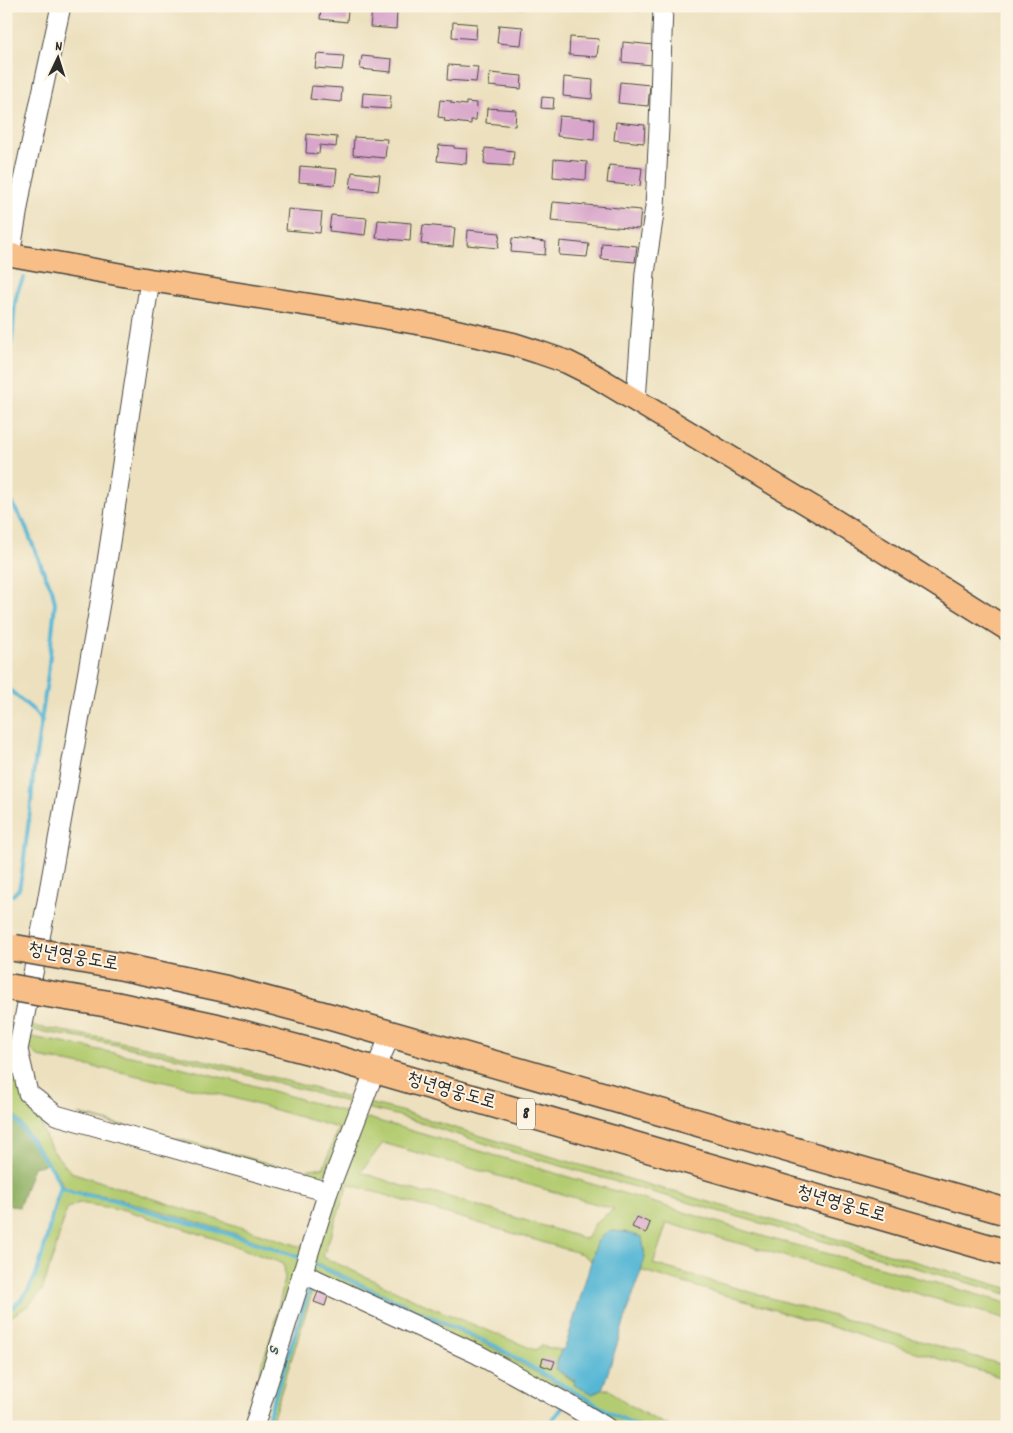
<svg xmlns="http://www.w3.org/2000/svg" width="1013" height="1433" font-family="Dekko,'Poor Story',sans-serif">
  <rect width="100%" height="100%" fill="#fcf5e5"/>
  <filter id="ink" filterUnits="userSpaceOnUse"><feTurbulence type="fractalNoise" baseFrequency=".02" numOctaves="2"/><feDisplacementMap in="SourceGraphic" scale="10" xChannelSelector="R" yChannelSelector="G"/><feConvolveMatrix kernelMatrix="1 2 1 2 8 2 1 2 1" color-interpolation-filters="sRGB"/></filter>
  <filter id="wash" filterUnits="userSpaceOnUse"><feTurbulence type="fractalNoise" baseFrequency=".0096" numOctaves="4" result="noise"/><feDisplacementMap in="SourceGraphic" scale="20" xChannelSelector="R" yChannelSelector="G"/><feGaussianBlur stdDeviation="1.12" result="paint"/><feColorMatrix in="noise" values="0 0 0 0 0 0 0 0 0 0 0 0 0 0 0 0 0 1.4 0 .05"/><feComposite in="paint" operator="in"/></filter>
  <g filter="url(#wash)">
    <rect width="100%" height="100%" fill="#ece0be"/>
    <g fill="#b4cc71" stroke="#707c4e" fill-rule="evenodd">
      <path d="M 6,1022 C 124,1039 241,1067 355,1100 L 354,1104 C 240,1071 124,1043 6,1026 Z"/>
      <path d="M 6,1032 L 156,1061 L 252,1085 L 348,1113 L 349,1119 L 325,1175 L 311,1178 L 78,1114 L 186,1141 L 296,1171 L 324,1167 L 338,1128 L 234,1098 L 121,1072 L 38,1057 C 35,1051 28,1049 23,1043 L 28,1105 L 43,1117 C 38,1136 59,1159 71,1172 L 305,1248 L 303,1257 L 230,1232 L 113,1197 L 74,1191 L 63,1186 L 58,1175 L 6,1102 Z"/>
      <polygon points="368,1103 397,1110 504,1143 1007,1288 1007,1294 502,1149 396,1115 366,1108"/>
      <path d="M 368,1118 L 619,1192 L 772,1239 L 879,1267 L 1007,1303 L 1007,1319 L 667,1223 L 653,1264 L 1007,1366 L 1007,1379 L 640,1270 L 645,1258 L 642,1238 L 625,1232 L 612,1231 L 597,1243 L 591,1261 L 582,1254 L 348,1184 L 323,1257 L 431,1307 L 535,1350 L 541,1346 L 561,1350 L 555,1369 L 593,1394 L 602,1389 L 609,1389 L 624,1402 L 656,1420 L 672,1427 L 644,1427 L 613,1413 L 496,1345 L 310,1260 L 364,1119 ZM 383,1143 L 614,1209 L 596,1222 L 586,1239 L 436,1193 L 423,1193 L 361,1172 Z"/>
      <path d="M 62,1188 C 81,1197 103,1197 124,1203 C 184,1221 243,1239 302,1259 L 252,1421 L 244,1427 L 254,1398 L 262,1364 L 271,1337 L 285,1279 L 284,1264 L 213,1238 L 125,1210 L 79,1203 L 68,1208 L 64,1217 L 55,1251 L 42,1291 L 29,1305 L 6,1320 L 6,1312 C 46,1293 45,1224 62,1188 Z"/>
      <polygon points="308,1263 495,1349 574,1394 568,1400 312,1272"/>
      <polygon points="313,1283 314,1287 270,1427 266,1427 285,1365"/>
      <polygon points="578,1395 612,1416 637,1427 614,1427 571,1402"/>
    </g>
    <polygon fill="#8fb063" stroke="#5d6e47" points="6,1108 47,1164 33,1167 19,1207 6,1205"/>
    <polygon fill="#57b7d5" stroke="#417180" points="612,1231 624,1232 642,1237 645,1258 606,1378 602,1389 593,1394 574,1385 575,1381 555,1369 561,1350 565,1348 597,1242 604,1234"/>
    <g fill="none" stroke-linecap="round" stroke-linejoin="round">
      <g stroke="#57b7d5" stroke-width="4">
        <path d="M 6,357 C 9,350 12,344 12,337 C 15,318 12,295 24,278"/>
        <polyline points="6,503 12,504 24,523 45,575 52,589 55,603 48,674 33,776 31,804 22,873 19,889 13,895"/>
        <polyline points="6,687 32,709 42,721"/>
        <polyline points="6,1106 54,1172 61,1187"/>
        <polyline points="312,1263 495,1346 587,1399 612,1414 640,1427"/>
        <path d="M 6,1311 C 45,1293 45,1223 61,1187 L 74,1193 L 111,1199 L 169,1217 L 229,1234 L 301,1258"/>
        <polyline points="265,1427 311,1284"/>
        <polyline points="546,1427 562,1408"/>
      </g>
    </g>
    <g id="blocks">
      <g fill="#d8a6cb">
        <polygon points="510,6 523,6 523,9 510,8"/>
        <polygon points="611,6 640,6 640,11 611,9"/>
        <polygon points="321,7 348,9 347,22 320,19"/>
        <polygon points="372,10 397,12 396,29 370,27"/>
        <polygon points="453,22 477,24 476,39 452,37"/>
        <polygon points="499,25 523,27 521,45 497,43"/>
        <polygon points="570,37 599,39 597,57 569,55"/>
        <polygon points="623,42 654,45 652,65 622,62"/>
        <polygon points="317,54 344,56 342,70 315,68"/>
        <polygon points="362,56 392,59 391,72 360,69"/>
        <polygon points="448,65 478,67 476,82 447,80"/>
        <polygon points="490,73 522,76 521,89 489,86"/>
        <polygon points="564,77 593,80 592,99 563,96"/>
        <polygon points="620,82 650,85 648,106 618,103"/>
        <polygon points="312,86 342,88 341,102 310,99"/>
        <polygon points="363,93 391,95 390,109 362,107"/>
        <polygon points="542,97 554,98 553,109 541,108"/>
        <polygon points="440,100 451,101 451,103 466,105 466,102 477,103 476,120 471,120 471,124 444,121 445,118 438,117"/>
        <polygon points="487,108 516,110 515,126 486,123"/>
        <polygon points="559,116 595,119 594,140 557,136"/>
        <polygon points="616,122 645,125 644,143 614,140"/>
        <polygon points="307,134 337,137 336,147 320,145 319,154 306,153"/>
        <polygon points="354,137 387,139 385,158 353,155"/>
        <polygon points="439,145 454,146 454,148 467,149 466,164 437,161"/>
        <polygon points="485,148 514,151 513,166 484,164"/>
        <polygon points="554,159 587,162 586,180 553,177"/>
        <polygon points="609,165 642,168 640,186 607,183"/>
        <polygon points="300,166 337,169 335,185 299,182"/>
        <polygon points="352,172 380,175 378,191 350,188"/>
        <polygon points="553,202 641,210 639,229 551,221"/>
        <polygon points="288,209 322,212 320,233 286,230"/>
        <polygon points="331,215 367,218 365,235 329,231"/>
        <polygon points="378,220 411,223 410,241 376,238"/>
        <polygon points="423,225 455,228 453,247 421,244"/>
        <polygon points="468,230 500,233 498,248 467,245"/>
        <polygon points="512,238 546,242 545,255 511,252"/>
        <polygon points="560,241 589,244 587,257 559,255"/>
        <polygon points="602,243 637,246 635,262 601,259"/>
        <polygon points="637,1217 650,1223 646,1233 632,1227"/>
        <polygon points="318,1292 328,1296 325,1306 314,1302"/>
        <polygon points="543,1358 555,1361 552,1369 541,1365"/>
      </g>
    </g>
  </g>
  <g filter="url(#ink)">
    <use href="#blocks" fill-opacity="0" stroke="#484641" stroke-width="1"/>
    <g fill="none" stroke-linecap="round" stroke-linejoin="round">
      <g stroke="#484641" stroke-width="21">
        <g id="minor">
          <polyline points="10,255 22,185 61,6"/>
          <polyline points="150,280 105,575 47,902 18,1050 28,1093 56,1115 328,1192"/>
          <polyline points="636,400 645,273 655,207 659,127 663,6"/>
          <polyline points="302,1273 477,1354 570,1405 606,1427"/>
          <polyline points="254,1427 328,1192 375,1070 391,1034"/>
        </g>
      </g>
      <g stroke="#484641" stroke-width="25">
        <polyline id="major" points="6,254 150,280 348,311 434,326 513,344 538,352 567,362 595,376 829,517 1007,629"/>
      </g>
      <g stroke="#484641" stroke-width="29">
        <g id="highway">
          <polyline points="49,954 123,967 226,989 331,1017 1007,1212"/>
          <polyline points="42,993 115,1005 217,1027 320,1054 1007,1253"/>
        </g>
      </g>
      <use href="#minor" stroke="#fff" stroke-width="19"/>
      <use href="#major" stroke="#f7be87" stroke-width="22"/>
      <use href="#highway" stroke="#f7be87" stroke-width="26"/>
      <g stroke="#484641" stroke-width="29" stroke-linecap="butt">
        <g id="highway-bridge">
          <polyline points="15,948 49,954"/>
          <polyline points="8,987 42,993"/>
        </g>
      </g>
      <use href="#highway-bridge" stroke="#f7be87" stroke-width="26"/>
    </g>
  </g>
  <g text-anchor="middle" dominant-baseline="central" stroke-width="4" stroke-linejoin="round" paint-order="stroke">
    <rect fill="#fcf5e5" stroke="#6a6863" stroke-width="1" x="517" y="1098.5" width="18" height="31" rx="4"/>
    <g font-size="18" font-weight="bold" fill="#2b2b2b">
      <text x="526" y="1114">8</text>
    </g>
    <g font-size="19" fill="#2b2b2b" stroke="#fcf5e5">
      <text transform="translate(73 958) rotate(10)">청년영웅도로</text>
      <text transform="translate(451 1092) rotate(16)">청년영웅도로</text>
      <text transform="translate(841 1205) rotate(16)">청년영웅도로</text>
    </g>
    <g font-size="20" font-style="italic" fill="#3a5c66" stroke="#fcf5e5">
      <text transform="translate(274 1351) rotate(-72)">s</text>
    </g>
  </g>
  <rect width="1013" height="1433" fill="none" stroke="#fcf5e5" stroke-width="25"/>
  <g transform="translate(58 58) rotate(4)" stroke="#fcf5e5" stroke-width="4" paint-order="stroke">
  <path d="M0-4L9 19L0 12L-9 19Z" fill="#2b2b2b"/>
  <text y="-8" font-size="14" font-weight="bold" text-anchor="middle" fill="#2b2b2b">N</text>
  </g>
</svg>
